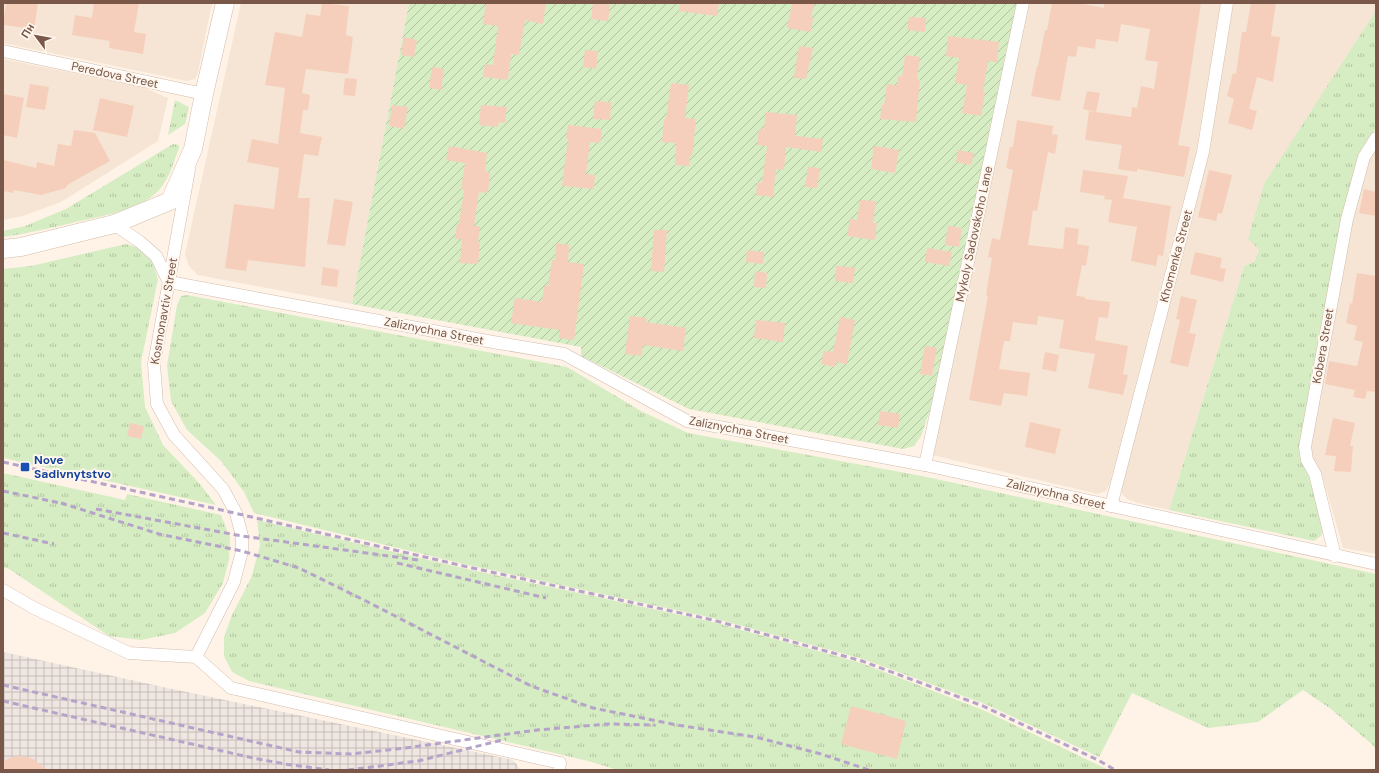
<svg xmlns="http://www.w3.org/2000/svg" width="1379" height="773" font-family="'DM Sans',sans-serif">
  <defs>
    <pattern id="industrial-grid" width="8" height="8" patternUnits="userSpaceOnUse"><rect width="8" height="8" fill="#eee6e0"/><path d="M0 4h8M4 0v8" fill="none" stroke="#c6bdb8"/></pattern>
    <pattern id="grass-tufts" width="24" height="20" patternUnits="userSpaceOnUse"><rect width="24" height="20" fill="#d6edc3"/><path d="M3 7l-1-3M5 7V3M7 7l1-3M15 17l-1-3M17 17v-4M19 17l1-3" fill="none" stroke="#b2c3a0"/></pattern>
    <pattern id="garden-furrows" width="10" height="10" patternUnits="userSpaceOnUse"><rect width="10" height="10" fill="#d6edc3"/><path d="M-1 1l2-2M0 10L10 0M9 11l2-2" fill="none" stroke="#b2c3a0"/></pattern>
  </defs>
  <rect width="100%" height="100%" fill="#fef3e6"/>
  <g fill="#f6e5d4">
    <polygon points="3,3 212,3 198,72 195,79 187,81 3,43"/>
    <polygon points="241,3 409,3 352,304 198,275 189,266 185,254"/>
    <polygon points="1027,3 1221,3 1196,152 1110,483 1106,491 1098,494 932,455"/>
    <polygon points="1233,3 1376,3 1376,6 1375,12 1259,249 1254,262 1244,266 1169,510 1138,503 1127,499 1122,494 1122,487 1209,150"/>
    <polygon points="3,59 142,87 168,98 158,141 61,202 23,216 3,220"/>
    <polygon points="1376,148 1376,554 1343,548 1321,471 1311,459 1310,445 1352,218 1369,159"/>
  </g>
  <polygon fill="url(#industrial-grid)" points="3,652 163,687 513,760 521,770 3,770"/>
  <g fill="url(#grass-tufts)">
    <polygon points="1376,6 1376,128 1359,154 1301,448 1324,527 1321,536 1314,541 1169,510 1244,266 1254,262 1259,249 1248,239 1264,184 1375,12"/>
    <polygon points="175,100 189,107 185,124 168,135"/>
    <path d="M 173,144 L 179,145 L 179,148 C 173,164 168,183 155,194 C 135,211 97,217 72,223 C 49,228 26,234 3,237 L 3,231 L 25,226 L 66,209 Z"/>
    <polygon points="126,244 137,247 152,261 158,279 141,362 145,407 163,445 200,484 216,505 3,458 3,269 31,266"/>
    <polygon points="187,295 567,367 641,411 688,433 922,476 1376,574 1376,748 1331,709 1303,690 1258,722 1208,728 1132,693 1099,757 985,704 863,659 713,618 468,565 254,513 244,492 221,461 187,430 171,401 167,366 177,305 181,296"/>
    <polygon points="3,473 125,500 127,494 221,515 230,538 229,559 223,583 205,613 175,633 141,640 109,636 9,569 3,567"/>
    <polygon points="257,520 467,569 713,622 861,663 983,710 1109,770 618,770 588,761 249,681 232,672 224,656 224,637 232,615 251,578 260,546"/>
  </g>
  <polygon fill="url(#garden-furrows)" points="409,3 1018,3 938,387 921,436 914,446 903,449 689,409 581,356 581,347 352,304"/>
  <g fill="#f5cfbc">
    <polygon points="6,3 38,3 34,29 3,25"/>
    <polygon points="94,3 139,3 134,32 146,34 143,54 109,48 110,41 72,35 75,15 92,18"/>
    <polygon points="322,3 349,6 346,35 353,37 348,74 306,69 302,93 310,95 308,110 303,110 300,133 322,137 318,156 304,154 298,198 310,198 305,267 248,260 246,271 225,268 234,204 274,209 279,168 247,162 252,139 278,144 285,88 265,85 275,32 302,37 306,14 320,16"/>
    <polygon points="486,3 546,3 543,24 525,20 519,55 511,54 508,80 483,77 485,64 493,65 498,26 483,24"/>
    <polygon points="593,3 610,5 608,21 591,19"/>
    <polygon points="680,3 719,3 717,16 679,11"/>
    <polygon points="792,3 814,3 811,18 813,18 811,32 787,28"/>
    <polygon points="1052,3 1078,3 1104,8 1104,3 1201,3 1187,95 1178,145 1190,147 1184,177 1137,169 1137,172 1118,169 1122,145 1085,140 1089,111 1131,117 1132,107 1137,108 1141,86 1154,89 1158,62 1145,60 1150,29 1121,24 1118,42 1096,39 1095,49 1078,46 1076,57 1068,56 1060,101 1031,96 1037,66 1038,66 1045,30 1047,30"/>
    <polygon points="1251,3 1276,3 1271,36 1280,37 1273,82 1257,77 1249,109 1257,111 1252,130 1228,123 1234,99 1227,96 1233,73 1236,74 1242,32 1246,32"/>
    <polygon points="909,17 926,18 925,32 907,30"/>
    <polygon points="948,36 999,42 997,62 988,61 983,93 985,93 981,116 962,113 967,85 955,83 959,58 946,56"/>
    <polygon points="404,37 417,40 414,57 401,55"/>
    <polygon points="799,46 813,48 806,79 794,78"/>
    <polygon points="585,50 598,51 596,69 583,67"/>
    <polygon points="905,55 920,57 917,79 920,80 916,122 880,119 882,104 884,105 887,84 897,85 898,76 902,77"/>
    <polygon points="432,67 444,69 441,90 429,88"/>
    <polygon points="345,78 357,79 355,96 343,95"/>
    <polygon points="671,83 689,85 685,118 696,119 692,156 690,156 689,166 675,165 676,143 662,142 664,119 666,119"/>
    <polygon points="30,84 49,87 45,110 26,107"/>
    <polygon points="1087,91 1100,93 1096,112 1083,109"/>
    <polygon points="3,94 24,98 17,138 3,135"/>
    <polygon points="100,98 134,106 127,137 93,130"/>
    <polygon points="595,101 611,102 610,120 593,119"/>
    <polygon points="392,105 408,107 404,129 389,126"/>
    <polygon points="481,105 507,107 505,123 499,122 498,127 479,125"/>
    <polygon points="766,112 797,115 795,136 823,139 821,152 786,147 784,170 776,169 773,197 756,195 757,182 762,183 767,146 757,145 759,129 764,129"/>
    <polygon points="1017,120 1053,126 1052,134 1058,135 1055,154 1048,152 1037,211 1033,210 1028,245 1063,249 1065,227 1079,229 1077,244 1089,246 1086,266 1082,265 1076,296 1085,297 1085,299 1110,302 1108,318 1099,317 1095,340 1128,346 1123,374 1128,375 1123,395 1088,388 1095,354 1059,348 1064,320 1038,316 1037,325 1013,322 1010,341 1004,341 999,369 1030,373 1027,396 1004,393 1001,406 969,400 988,296 986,295 992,258 988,257 992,238 1000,240 1013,170 1006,168 1010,147 1013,147"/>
    <polygon points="568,125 602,129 600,143 590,142 586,174 595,175 594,189 562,186 568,139 566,138"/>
    <polygon points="74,130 95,133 110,161 67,185 66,188 41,195 14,190 14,193 3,191 3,160 36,168 37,162 54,166 58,144 71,146"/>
    <polygon points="449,146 487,153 485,171 490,172 488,193 479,192 474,226 480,226 478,241 480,242 478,264 460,263 462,239 455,239 457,224 459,224 464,190 461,189 465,163 446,160"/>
    <polygon points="874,146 899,150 895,173 871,169"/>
    <polygon points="958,150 974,153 971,165 956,162"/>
    <polygon points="808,167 820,168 817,188 805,187"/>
    <polygon points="1083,170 1128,176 1123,198 1171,206 1163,256 1158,255 1156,266 1131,261 1137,227 1108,222 1112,200 1104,199 1105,196 1080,192"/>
    <polygon points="1209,170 1232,175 1222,214 1218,213 1216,221 1198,217"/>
    <polygon points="1364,189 1376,192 1376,216 1359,213"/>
    <polygon points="334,199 353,202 345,246 327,244"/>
    <polygon points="860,200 876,201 873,223 877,223 875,240 847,236 850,219 857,220"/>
    <polygon points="948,226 962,228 959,247 945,245"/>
    <polygon points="654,230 667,230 664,272 651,271"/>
    <polygon points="556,243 569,245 568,262 584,264 574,340 559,338 560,330 511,323 515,298 542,302 544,286 548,286 552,260 555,260"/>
    <polygon points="927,248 952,252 949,266 925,262"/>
    <polygon points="747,250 764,252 763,264 746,262"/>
    <polygon points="1195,252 1222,258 1220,268 1226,269 1223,282 1190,274"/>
    <polygon points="836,266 855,268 853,283 835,281"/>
    <polygon points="323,267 339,270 337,287 321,285"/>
    <polygon points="755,271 767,273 766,288 754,287"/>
    <polygon points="1357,273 1376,276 1376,392 1367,391 1365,399 1353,397 1355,390 1325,384 1329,361 1357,366 1363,342 1354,340 1357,326 1346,323 1350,303 1352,304"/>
    <polygon points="1181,296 1197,300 1189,333 1196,334 1188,367 1170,363 1180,320 1176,319"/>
    <polygon points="630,316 647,318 646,322 686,328 683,351 643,345 641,356 625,354"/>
    <polygon points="840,317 855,320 847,364 835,362 835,367 821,364 824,351 833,352"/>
    <polygon points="756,320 785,323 783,342 754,338"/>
    <polygon points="925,346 937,348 932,376 920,374"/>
    <polygon points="1045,352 1059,355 1056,372 1042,369"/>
    <polygon points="880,411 900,414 898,428 878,425"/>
    <polygon points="1333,418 1355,423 1350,446 1353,446 1351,472 1334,471 1336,456 1325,455"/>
    <polygon points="1030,422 1061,429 1055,454 1025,447"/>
    <polygon points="130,423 144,426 141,439 127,436"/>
    <polygon points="851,706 906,721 897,759 841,744"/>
    <polygon points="22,756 32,758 47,770 3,770 3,762 11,757"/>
  </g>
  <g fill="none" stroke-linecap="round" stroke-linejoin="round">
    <g stroke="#d3bcae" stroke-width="13">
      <g id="street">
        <polyline points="3,51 204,94"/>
        <polyline points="189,170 154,364 157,404 174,435 223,489 236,513 242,536 242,551 234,582 196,657"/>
        <polyline points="114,224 140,242 156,256 169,282 493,342 564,354 687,421 925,465 1376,564"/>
        <polyline points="925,465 1023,3"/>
        <polyline points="1111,506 1203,152 1227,3"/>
        <polyline points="1335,556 1315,474 1307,460 1305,447 1347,219 1364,157 1376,138"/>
        <polyline points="3,590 34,608 129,653 196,657 231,688 560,763 559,770"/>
      </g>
    </g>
    <g stroke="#d6bcab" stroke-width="19">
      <polyline id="secondary" points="3,249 21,247 114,224 170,201 193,149 204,94 225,3"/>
    </g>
    <use href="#street" stroke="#fff" stroke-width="12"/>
    <use href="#secondary" stroke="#fff" stroke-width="18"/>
    <g stroke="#b5a3c9" stroke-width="3" stroke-dasharray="6 4" stroke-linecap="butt">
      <polyline points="3,462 217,509 468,567 713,620 862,661 983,706 1098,760 1115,770"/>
      <polyline points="3,491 65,504"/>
      <polyline points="61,503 159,534 242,551 299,568 364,600 531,686 593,708 677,725 755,737 821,754 869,770"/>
      <polyline points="96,509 242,536 418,560"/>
      <polyline points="3,533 54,544"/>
      <polyline points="397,563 546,598"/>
      <polyline points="3,685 299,752 351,754 405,748 537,730 608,724 655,725"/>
      <polyline points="3,701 253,758 285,764 329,770"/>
      <polyline points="348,770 418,761 506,739"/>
    </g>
  </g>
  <rect fill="#1a4fb4" stroke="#fff7ee" stroke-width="1.5" x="20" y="462" width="10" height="10" rx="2"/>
  <g text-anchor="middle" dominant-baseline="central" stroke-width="4" stroke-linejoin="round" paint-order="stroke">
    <g font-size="12" fill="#795749" stroke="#fff7ee">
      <text transform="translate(115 75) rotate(12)">Peredova Street</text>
      <text transform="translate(974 234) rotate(-78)">Mykoly Sadovskoho Lane</text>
      <text transform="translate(1176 256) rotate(-75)">Khomenka Street</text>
      <text transform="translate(164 311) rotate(-80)">Kosmonavtiv Street</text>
      <text transform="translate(434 331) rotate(11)">Zaliznychna Street</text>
      <text transform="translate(1323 346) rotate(-80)">Kobera Street</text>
      <text transform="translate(739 430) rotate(11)">Zaliznychna Street</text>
      <text transform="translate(1056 494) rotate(13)">Zaliznychna Street</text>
    </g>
    <g font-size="12" font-weight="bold" fill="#164399" stroke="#fff7ee" text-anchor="start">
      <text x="34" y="460">Nove<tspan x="34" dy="14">Sadivnytstvo</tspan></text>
    </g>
  </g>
  <rect width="1379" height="773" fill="none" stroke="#795749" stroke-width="8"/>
  <g transform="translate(36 36) rotate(302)" stroke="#fff7ee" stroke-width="3" paint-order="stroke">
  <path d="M0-3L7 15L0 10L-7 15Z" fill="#795749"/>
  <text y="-6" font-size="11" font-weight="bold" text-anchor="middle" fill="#795749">Пн</text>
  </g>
</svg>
